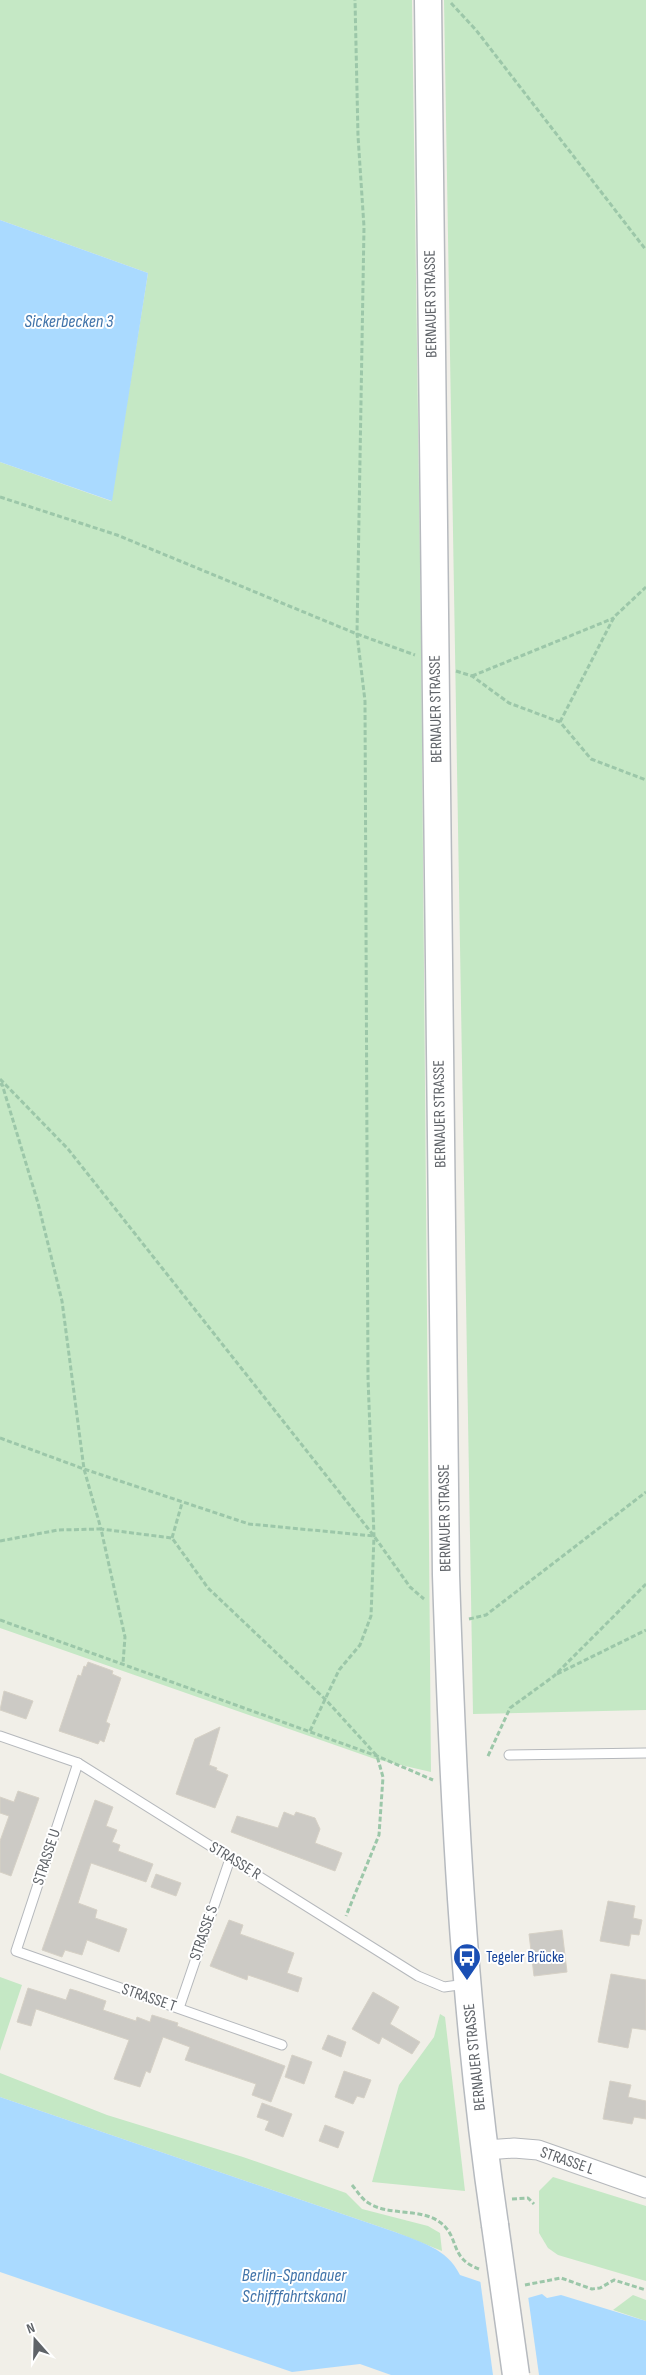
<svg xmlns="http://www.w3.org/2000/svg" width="646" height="2375" font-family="'Sofia Sans Condensed',sans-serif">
  <rect width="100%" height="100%" fill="#f1efe8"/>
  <g fill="#c5e8c5">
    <polygon points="0,0 412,0 421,628 431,1772 375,1759 0,1628 0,462 111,501 148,273 0,220"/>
    <polygon points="444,0 646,0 646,1710 473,1714"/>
    <polygon points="0,1977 22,1985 0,2051"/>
    <polygon points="440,2014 445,2017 465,2191 372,2182 399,2085 434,2037"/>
    <polygon points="0,2073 107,2115 243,2157 346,2193 362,2209 428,2226 440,2233 442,2251 395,2232 0,2097"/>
    <polygon points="553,2177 646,2206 646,2281 558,2255 548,2248 539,2233 539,2191"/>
    <polygon points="633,2295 646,2300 646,2321 613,2310"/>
  </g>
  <g fill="#aadaff">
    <polygon points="0,220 148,273 112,501 0,462"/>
    <path d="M 0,2097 L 395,2232 C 420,2242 447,2248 460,2275 L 528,2298 L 542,2294 L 547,2298 L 561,2295 L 646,2321 L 646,2375 L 391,2375 L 360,2364 L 292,2372 L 0,2272 Z"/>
  </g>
  <polygon fill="#f1efe8" points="480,2279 528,2296 539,2375 493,2375"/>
  <g fill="#cccac5" stroke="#d6d1c6">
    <polygon points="88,1662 113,1671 112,1674 121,1678 106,1722 110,1724 104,1742 100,1740 98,1744 59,1731 78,1675 81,1676 84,1666 86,1667"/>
    <polygon points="4,1691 33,1701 26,1719 0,1710"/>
    <polygon points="220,1727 209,1765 217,1768 216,1770 228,1775 215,1808 176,1794 195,1739"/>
    <polygon points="18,1791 39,1798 11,1876 0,1872 0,1841 9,1816 0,1813 0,1797 14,1802"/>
    <polygon points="95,1800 113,1807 106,1826 117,1830 112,1842 120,1845 118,1851 153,1864 146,1882 91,1863 78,1903 97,1910 95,1918 127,1929 119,1952 87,1940 82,1955 65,1950 62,1957 42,1950"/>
    <polygon points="284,1812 294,1816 296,1812 315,1818 320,1829 315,1843 342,1853 335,1871 231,1832 237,1816 278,1828"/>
    <polygon points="156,1874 181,1883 176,1896 151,1887"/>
    <polygon points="608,1901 635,1906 633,1918 642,1920 639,1935 631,1934 629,1946 600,1941"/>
    <polygon points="229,1920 243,1925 240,1934 294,1953 287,1973 302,1978 298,1992 248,1975 247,1980 210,1966"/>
    <polygon points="562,1930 567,1972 534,1976 529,1934"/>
    <polygon points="611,1974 646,1980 646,2030 632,2028 628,2048 598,2042"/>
    <polygon points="28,1988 66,2000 70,1989 77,1991 106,2001 103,2010 136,2021 137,2017 150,2022 152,2015 178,2023 177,2026 285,2066 271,2102 252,2095 256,2084 185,2060 190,2047 163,2037 150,2073 146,2071 140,2087 114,2079 129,2040 36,2009 31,2026 17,2022"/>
    <polygon points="373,1992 399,2007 390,2024 420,2042 412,2054 382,2037 379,2044 352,2029"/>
    <polygon points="328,2035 346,2042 341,2057 322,2049"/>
    <polygon points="292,2055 312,2062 304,2084 285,2077"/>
    <polygon points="344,2071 371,2080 364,2098 357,2096 353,2104 335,2097"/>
    <polygon points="610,2081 631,2085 628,2097 646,2101 646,2119 634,2117 632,2124 603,2119"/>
    <polygon points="262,2103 292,2114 283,2137 265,2130 269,2121 257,2117"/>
    <polygon points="325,2125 344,2132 338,2148 319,2141"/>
  </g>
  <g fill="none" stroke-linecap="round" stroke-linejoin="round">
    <g stroke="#b5b8bc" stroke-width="11">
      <g id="service">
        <polyline points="0,1736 78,1763 418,1976 444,1987 466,1984"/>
        <polyline points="509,1755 646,1753"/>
        <polyline points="78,1763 16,1951 282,2045"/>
        <polyline points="179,2008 230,1859"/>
      </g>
    </g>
    <g stroke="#b5b8bc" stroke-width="21">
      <polyline id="minor" points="486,2150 514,2148 538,2150 646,2188"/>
    </g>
    <g stroke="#b6babf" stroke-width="29">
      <path id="secondary" d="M 428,0 L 446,1575 C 453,1792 463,2009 495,2225"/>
    </g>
    <g stroke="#9cc7a9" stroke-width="3" stroke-dasharray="5 2.5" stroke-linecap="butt">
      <polyline points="451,3 476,30 646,250"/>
      <polyline points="0,497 117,535 357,634 415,655"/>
      <polyline points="456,671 472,676 509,703 560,722 591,759 646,780"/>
      <polyline points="472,676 614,618"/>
      <polyline points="560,722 614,617 646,587"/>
      <polyline points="0,1079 68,1149 374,1536 410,1587 424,1599"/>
      <polyline points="0,1085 2,1084 38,1203 62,1301 84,1469 101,1529 172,1538 208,1588 326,1700 377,1756 383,1777 379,1835 346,1916"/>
      <polyline points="0,1438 84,1469 249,1524 374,1536"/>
      <polyline points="172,1538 182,1503"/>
      <polyline points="0,1541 58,1530 101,1529 125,1637 123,1663"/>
      <polyline points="469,1619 486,1615 646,1492"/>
      <polyline points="0,1620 377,1756 433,1780"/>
      <polyline points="557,1674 646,1630"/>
      <polyline points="310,1731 339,1670 360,1645 371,1616 374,1536 368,1378 365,701 357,634 364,227 358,136 355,0"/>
      <polyline points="488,1756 510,1708 554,1676 646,1584"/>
      <path d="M 352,2185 C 357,2191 361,2198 367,2202 C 388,2217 421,2207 441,2223 C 460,2238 449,2258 479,2269"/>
      <polyline points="512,2199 528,2198 534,2204"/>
      <polyline points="525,2285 561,2278 592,2289 600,2288 614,2280 646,2290"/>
    </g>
    <use href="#service" stroke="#fff" stroke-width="9"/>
    <use href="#minor" stroke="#fff" stroke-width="19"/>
    <use href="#secondary" stroke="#fff" stroke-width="26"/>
    <g stroke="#b6babf" stroke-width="29" stroke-linecap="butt">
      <polyline id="secondary-bridge" points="495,2225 516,2375"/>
    </g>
    <use href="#secondary-bridge" stroke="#fff" stroke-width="26"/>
  </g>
  <defs>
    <g id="bus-pin" transform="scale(1.4375)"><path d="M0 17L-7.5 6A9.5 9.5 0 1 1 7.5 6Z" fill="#1a4fb4" stroke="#fff"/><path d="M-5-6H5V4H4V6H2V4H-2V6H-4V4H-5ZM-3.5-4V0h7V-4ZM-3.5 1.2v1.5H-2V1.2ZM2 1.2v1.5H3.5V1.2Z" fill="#fff"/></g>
  </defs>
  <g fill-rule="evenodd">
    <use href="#bus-pin" x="467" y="1957"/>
  </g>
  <g text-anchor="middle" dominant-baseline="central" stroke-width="4" stroke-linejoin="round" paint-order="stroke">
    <g font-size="16" fill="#5f6368" stroke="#fff">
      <text transform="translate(431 304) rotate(-91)">BERNAUER STRASSE</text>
      <text transform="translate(436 709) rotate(-91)">BERNAUER STRASSE</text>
      <text transform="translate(440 1114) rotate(-91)">BERNAUER STRASSE</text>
      <text transform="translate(445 1518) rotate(-91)">BERNAUER STRASSE</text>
      <text transform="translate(47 1857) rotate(-72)">STRASSE U</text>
      <text transform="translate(235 1861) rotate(32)">STRASSE R</text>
      <text transform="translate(204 1933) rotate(-71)">STRASSE S</text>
      <text transform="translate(149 1998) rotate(19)">STRASSE T</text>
      <text transform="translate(475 2057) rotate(-96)">BERNAUER STRASSE</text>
      <text transform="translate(567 2161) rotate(19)">STRASSE L</text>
    </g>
    <g font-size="16" fill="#164399" stroke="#fff" text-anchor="start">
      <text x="486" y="1957">Tegeler Brücke</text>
    </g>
    <g font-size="18" font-style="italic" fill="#4174aa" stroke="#fff">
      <text x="69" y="321">Sickerbecken 3</text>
      <text x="294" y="2275">Berlin-Spandauer<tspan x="294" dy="21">Schifffahrtskanal</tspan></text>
    </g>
  </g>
  <g transform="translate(35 2340) rotate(340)" stroke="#ffffff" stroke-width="4" paint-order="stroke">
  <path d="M0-4L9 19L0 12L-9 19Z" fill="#5f6368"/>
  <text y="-8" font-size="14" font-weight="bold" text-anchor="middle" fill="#5f6368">N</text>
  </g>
</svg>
